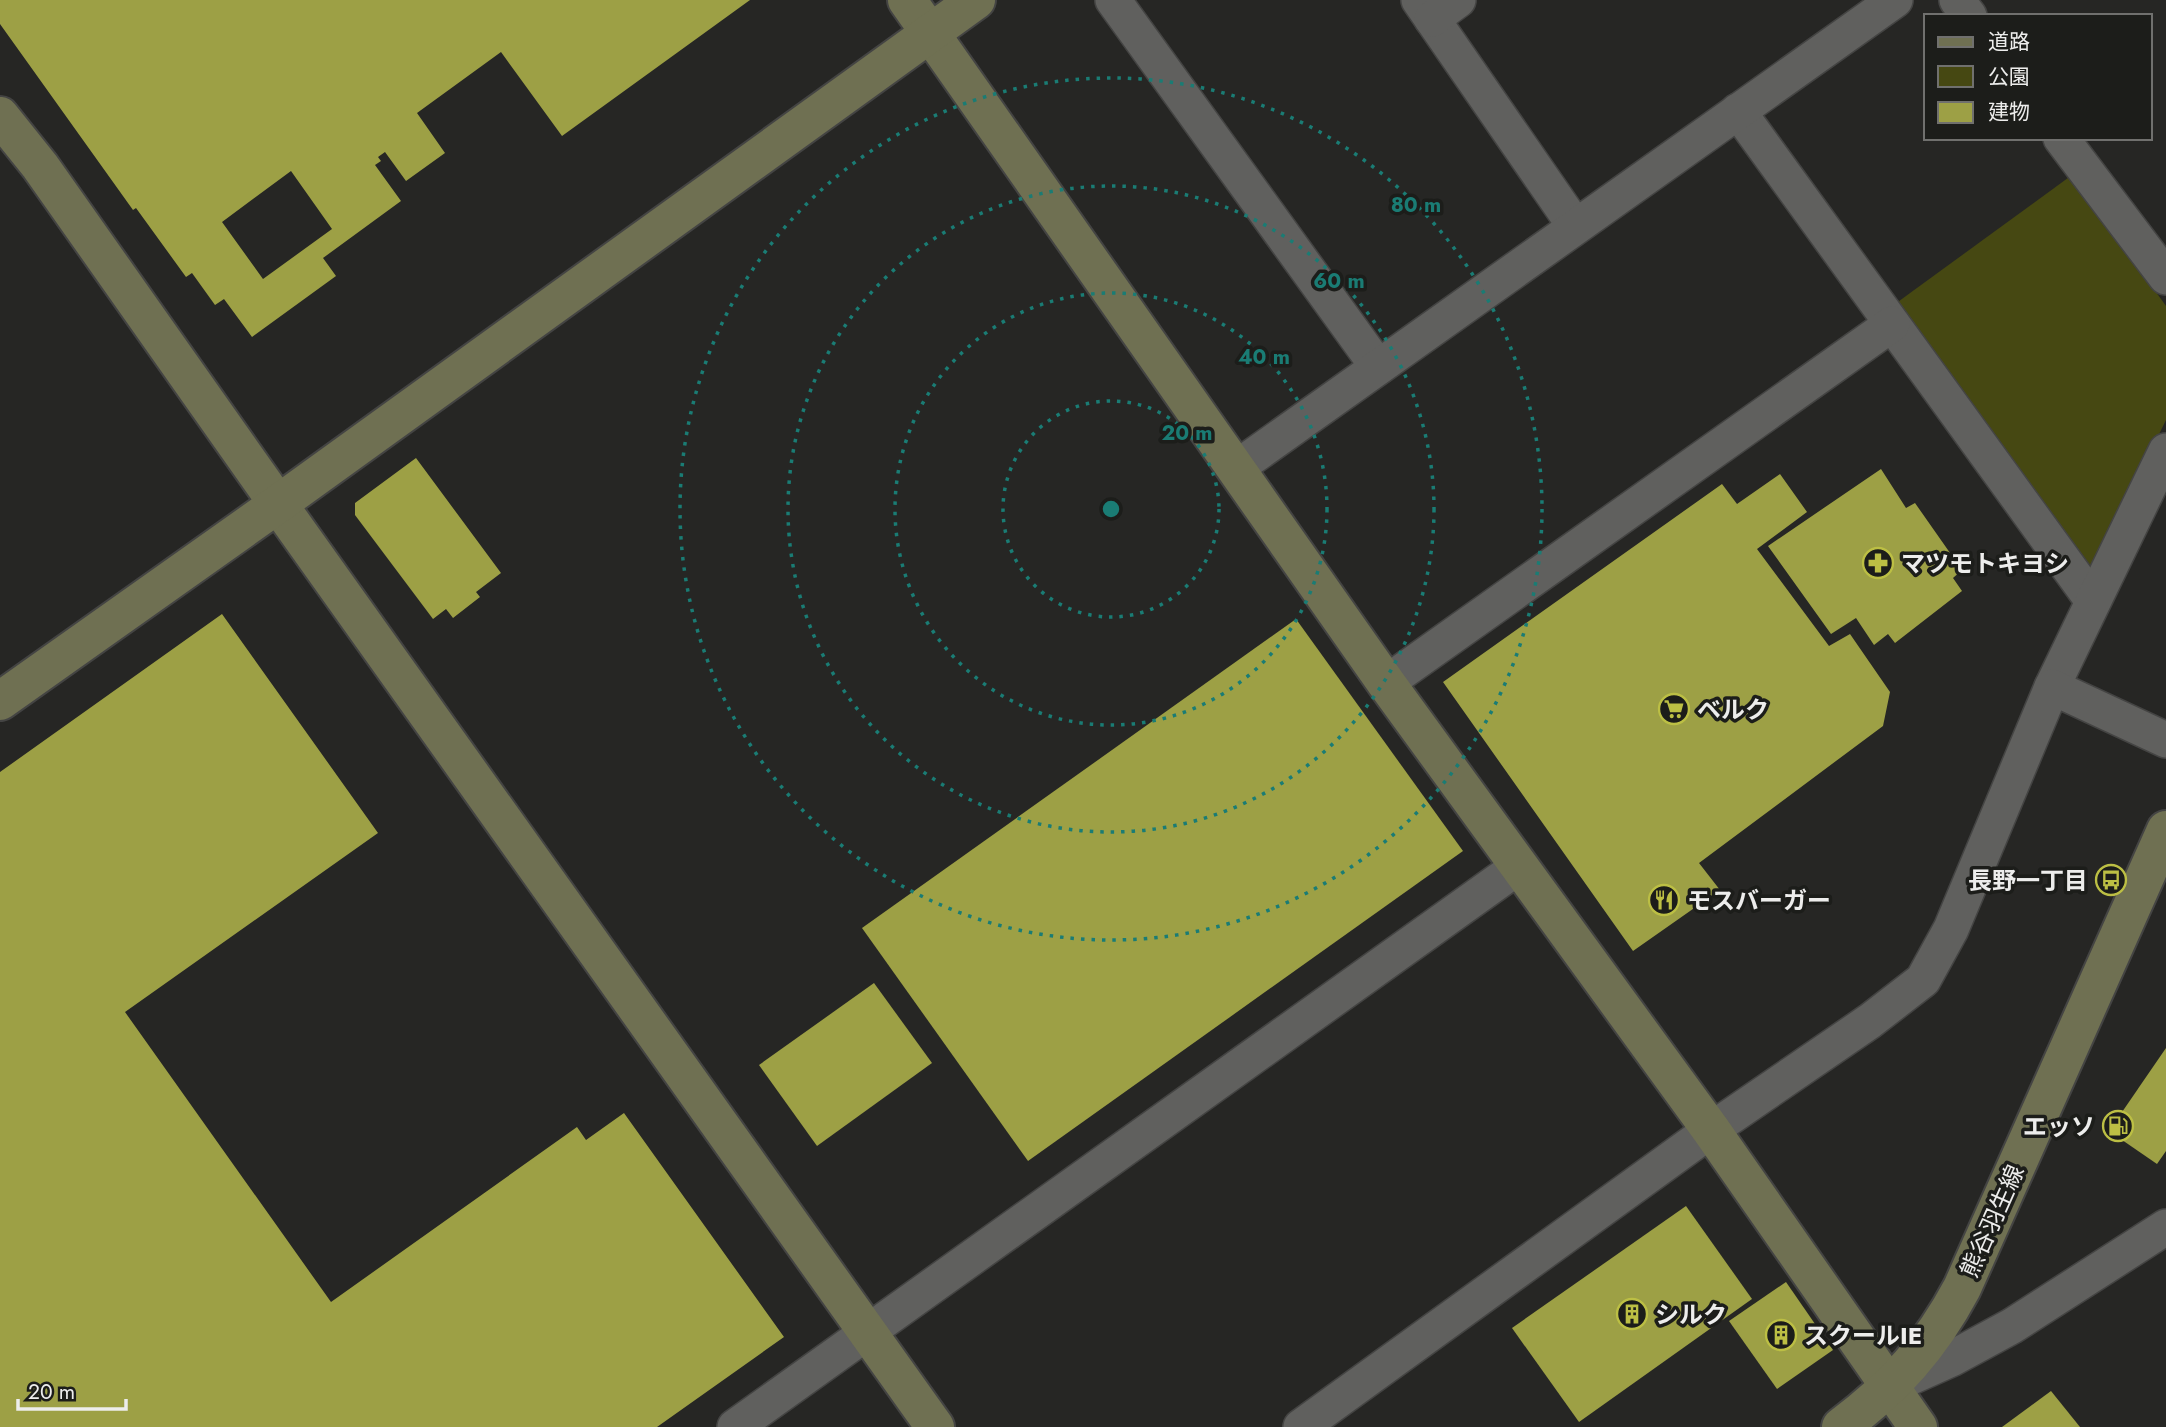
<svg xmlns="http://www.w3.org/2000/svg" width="2166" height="1427" font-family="Jost,'Noto Sans JP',sans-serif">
  <rect width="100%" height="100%" fill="#262624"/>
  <polygon fill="#464812" points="2072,175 2166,306 2166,420 2093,569 1895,304"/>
  <g fill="#9da045" fill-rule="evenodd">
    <path d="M 0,0 L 750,0 L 562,136 L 501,52 L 417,113 L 445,153 L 406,181 L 385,152 L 378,157 L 381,161 L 375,165 L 401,201 L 323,258 L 336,276 L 252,337 L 224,299 L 215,305 L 192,273 L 186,277 L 136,208 L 133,210 L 0,24 ZM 291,171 L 332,229 L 263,279 L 222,222 Z"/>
    <polygon points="416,458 501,573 476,592 480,597 453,618 446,609 433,619 355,515 355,503"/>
    <polygon points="1881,469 1906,508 1915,503 1962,570 1953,578 1962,591 1895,643 1888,634 1874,645 1856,618 1831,634 1768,546"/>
    <polygon points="1780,474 1807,512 1757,549 1829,646 1850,634 1890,692 1883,726 1699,863 1720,890 1633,951 1443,682 1722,484 1737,504"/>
    <polygon points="222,614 378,833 125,1012 331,1302 577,1127 586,1140 624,1113 784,1337 657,1427 0,1427 0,772"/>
    <polygon points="1296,619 1463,851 1028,1161 862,928"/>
    <polygon points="874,983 932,1063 817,1146 759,1065"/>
    <polygon points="2166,1048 2166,1151 2157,1164 2109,1131"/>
    <polygon points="1686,1206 1752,1299 1579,1422 1512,1328"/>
    <polygon points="1786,1282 1833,1350 1777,1389 1729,1321"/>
    <polygon points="2051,1391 2080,1427 2002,1427"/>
  </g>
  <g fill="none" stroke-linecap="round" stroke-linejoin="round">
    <g stroke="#444443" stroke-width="38">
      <g id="street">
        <polyline points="1113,0 1378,367"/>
        <polyline points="1419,0 1575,226"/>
        <polyline points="1957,0 1969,16"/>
        <polyline points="1432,19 1458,0"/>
        <polyline points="1738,111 2093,601"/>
        <polyline points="2061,138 2166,277"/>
        <polyline points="1235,469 1895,0"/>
        <polyline points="1386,683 1892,324"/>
        <polyline points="2052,687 2166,451"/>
        <polyline points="1891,1386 1951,1359 2012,1326 2166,1227"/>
        <polyline points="735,1427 1518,867"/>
        <polyline points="1301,1427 1711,1130 1870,1021 1923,980 1951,929 2052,687 2166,740"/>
      </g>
    </g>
    <g stroke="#444443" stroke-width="42">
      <g id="secondary">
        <polyline points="907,0 1386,683 1711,1130 1918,1427"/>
        <polyline points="0,116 40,166 278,504 935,1427"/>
        <polyline points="0,701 278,504 976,0"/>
        <path d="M 1841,1427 C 1895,1386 1930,1348 1962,1288 L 2166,830"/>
      </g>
    </g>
    <use href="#street" stroke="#60605e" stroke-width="35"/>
    <use href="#secondary" stroke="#6f7052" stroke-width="38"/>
  </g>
  <g fill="none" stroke="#1a7c74" stroke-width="3.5" stroke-dasharray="3.5 7">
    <circle cx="1111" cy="509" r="108"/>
    <circle cx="1111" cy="509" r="216"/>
    <circle cx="1111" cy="509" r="323"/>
    <circle cx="1111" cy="509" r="431"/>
  </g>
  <defs>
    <g id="pharmacy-ring" transform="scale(1.575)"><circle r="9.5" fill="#1c1d1a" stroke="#bcbf44" stroke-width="1.5"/><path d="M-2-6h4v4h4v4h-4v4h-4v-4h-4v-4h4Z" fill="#bcbf44"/></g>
    <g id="supermarket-ring" transform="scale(1.575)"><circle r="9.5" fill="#1c1d1a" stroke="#bcbf44" stroke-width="1.5"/><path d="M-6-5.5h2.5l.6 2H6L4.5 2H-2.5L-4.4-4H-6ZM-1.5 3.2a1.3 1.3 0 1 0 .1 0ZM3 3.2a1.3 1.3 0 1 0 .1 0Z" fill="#bcbf44"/></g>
    <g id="bus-ring" transform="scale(1.575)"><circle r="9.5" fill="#1c1d1a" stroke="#bcbf44" stroke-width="1.5"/><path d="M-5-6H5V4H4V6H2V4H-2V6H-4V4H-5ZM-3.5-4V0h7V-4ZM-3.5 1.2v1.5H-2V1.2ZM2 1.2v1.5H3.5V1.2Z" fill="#bcbf44"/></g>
    <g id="restaurant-ring" transform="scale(1.575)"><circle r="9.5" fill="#1c1d1a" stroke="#bcbf44" stroke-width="1.5"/><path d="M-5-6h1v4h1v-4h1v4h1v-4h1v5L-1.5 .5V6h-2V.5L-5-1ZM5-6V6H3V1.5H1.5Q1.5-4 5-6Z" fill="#bcbf44"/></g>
    <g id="fuel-ring" transform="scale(1.575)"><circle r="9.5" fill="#1c1d1a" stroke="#bcbf44" stroke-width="1.5"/><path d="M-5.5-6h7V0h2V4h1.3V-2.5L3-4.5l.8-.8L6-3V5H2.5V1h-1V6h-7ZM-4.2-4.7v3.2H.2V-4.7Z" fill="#bcbf44"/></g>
    <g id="building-ring" transform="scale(1.575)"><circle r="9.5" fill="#1c1d1a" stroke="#bcbf44" stroke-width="1.5"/><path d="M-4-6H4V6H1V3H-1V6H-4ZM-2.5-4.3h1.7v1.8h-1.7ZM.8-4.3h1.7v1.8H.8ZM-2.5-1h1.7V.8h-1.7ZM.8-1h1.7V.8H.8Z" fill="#bcbf44"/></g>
  </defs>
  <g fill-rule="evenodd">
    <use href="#pharmacy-ring" x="1878" y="563"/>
    <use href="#supermarket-ring" x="1674" y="709"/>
    <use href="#bus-ring" x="2111" y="880"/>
    <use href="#restaurant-ring" x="1664" y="900"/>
    <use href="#fuel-ring" x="2118" y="1126"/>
    <use href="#building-ring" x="1632" y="1314"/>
    <use href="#building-ring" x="1781" y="1335"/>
  </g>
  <g text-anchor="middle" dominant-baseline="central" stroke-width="7" stroke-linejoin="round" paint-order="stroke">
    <g font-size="24" font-weight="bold" fill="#ededec" stroke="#1c1d1a" text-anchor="start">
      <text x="1901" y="563">マツモトキヨシ</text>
      <text x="1697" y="709">ベルク</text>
      <text x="2088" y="880" text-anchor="end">長野一丁目</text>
      <text x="1687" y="900">モスバーガー</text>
      <text x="2095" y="1126" text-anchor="end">エッソ</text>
      <text x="1655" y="1314">シルク</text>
      <text x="1804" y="1335">スクールIE</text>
    </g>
    <g font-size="24" fill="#ededec" stroke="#1c1d1a">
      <text transform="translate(1992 1221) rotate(-66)">熊谷羽生線</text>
    </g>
  </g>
  <circle cx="1111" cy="509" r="10" fill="#1a7c74" stroke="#1c1d1a" stroke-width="3.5"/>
  <g font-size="21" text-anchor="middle" font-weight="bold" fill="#1a7c74" stroke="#1c1d1a" stroke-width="7" stroke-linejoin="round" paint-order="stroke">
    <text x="1416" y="212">80 m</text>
    <text x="1339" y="288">60 m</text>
    <text x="1264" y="364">40 m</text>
    <text x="1187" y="440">20 m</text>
  </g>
  <rect x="1924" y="14" width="228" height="126" fill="#1c1d1a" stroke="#70706e" stroke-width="2"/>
  <rect x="1938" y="37" width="35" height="10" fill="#6f7052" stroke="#70706e" stroke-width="2"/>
  <text x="1988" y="49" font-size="21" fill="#ededec">道路</text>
  <rect x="1938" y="66" width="35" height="21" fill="#464812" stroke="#70706e" stroke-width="2"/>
  <text x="1988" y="84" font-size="21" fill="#ededec">公園</text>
  <rect x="1938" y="102" width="35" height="21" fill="#9da045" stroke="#70706e" stroke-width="2"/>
  <text x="1988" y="119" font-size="21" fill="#ededec">建物</text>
  <path d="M18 1399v10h108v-10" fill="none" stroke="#ededec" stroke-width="3.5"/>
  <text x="28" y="1399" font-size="21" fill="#ededec" stroke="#1c1d1a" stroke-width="5" paint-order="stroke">20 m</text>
</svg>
